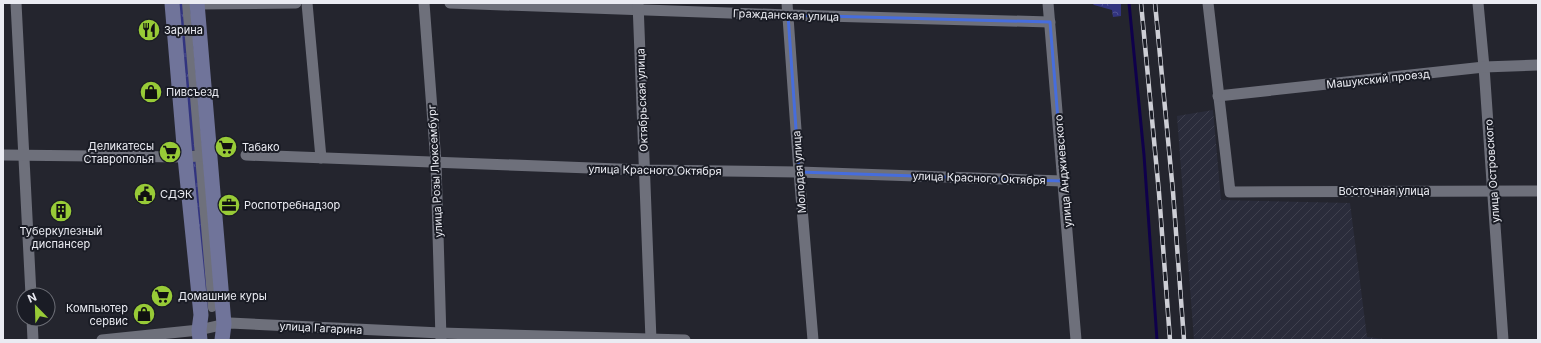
<svg xmlns="http://www.w3.org/2000/svg" width="1541" height="343" font-family="Inter,sans-serif">
  <defs>
    <pattern id="industrial-furrows" width="10" height="10" patternUnits="userSpaceOnUse"><rect width="10" height="10" fill="#2a2c3b"/><path d="M-1 1l2-2M0 10L10 0M9 11l2-2" fill="none" stroke="#3f404e"/></pattern>
    <pattern id="grass-tufts" width="24" height="20" patternUnits="userSpaceOnUse"><rect width="24" height="20" fill="#32347f"/><path d="M3 7l-1-3M5 7V3M7 7l1-3M15 17l-1-3M17 17v-4M19 17l1-3" fill="none" stroke="#505292"/></pattern>
    <pattern id="forest-crowns" width="20" height="18" patternUnits="userSpaceOnUse"><rect width="20" height="18" fill="#32347f"/><path d="M2 6a3 3 0 1 1 6 0M12 15a3 3 0 1 1 6 0" fill="none" stroke="#505292"/></pattern>
  </defs>
  <rect width="100%" height="100%" fill="#24252e"/>
  <polygon fill="url(#industrial-furrows)" points="1213,110 1221,200 1350,203 1367,337 1392,340 1194,340 1177,116"/>
  <g fill="url(#grass-tufts)">
    <polygon points="179,3 184,3 196,150 191,151"/>
    <polygon points="197,157 209,308 208,310 191,158"/>
  </g>
  <polygon fill="url(#forest-crowns)" points="1092,3 1121,3 1121,16 1113,17 1112,10 1094,5"/>
  <g fill="none" stroke-linecap="round" stroke-linejoin="round">
    <polyline stroke="#0f004b" stroke-width="3" points="1129,3 1144,155 1157,340"/>
    <polyline stroke="#6e707b" stroke-width="8" points="186,3 212,308"/>
    <g stroke="#6e707b" stroke-width="11">
      <polyline points="16,3 31,295"/>
      <polyline points="307,3 321,158"/>
      <polyline points="424,3 436,163 441,339"/>
      <polyline points="450,3 788,15 1050,22"/>
      <polyline points="638,3 651,340"/>
      <polyline points="787,3 799,172 813,340"/>
      <polyline points="1048,3 1076,340"/>
      <polyline points="1208,3 1230,192 1538,191"/>
      <polyline points="1478,3 1484,67 1503,340"/>
      <polyline points="197,4 296,3"/>
      <polyline points="1218,96 1484,67 1538,65"/>
      <polyline points="3,155 185,157 211,155"/>
      <polyline points="246,155 644,170 799,172 1063,181"/>
      <polyline points="32,319 33,340"/>
      <polyline points="102,340 199,330 230,323 441,333 685,340"/>
    </g>
    <g stroke="#70749a" stroke-width="15">
      <polyline points="172,3 185,157 201,315 199,330 200,340"/>
      <polyline points="197,3 224,324 222,340"/>
    </g>
    <g stroke="#cdced5" stroke-width="4.5">
      <g id="rail">
        <polyline points="1141,3 1159,193 1170,340"/>
        <polyline points="1155,3 1173,192 1184,340"/>
      </g>
    </g>
    <use href="#rail" stroke="#1a1c25" stroke-width="3" stroke-dasharray="9" stroke-linecap="butt"/>
  </g>
  <path fill="none" stroke="#466ddd" stroke-width="3" stroke-linejoin="round" d="M 788,15 L 1050,22 L 1063,181 L 799,172 Z"/>
  <defs>
    <g id="restaurant-disc" transform="scale(1.15)"><circle r="9.5" fill="#98cb37" stroke="#1a1c25"/><path d="M-5-6h1v4h1v-4h1v4h1v-4h1v5L-1.5 .5V6h-2V.5L-5-1ZM5-6V6H3V1.5H1.5Q1.5-4 5-6Z" fill="#111"/></g>
    <g id="shop-disc" transform="scale(1.15)"><circle r="9.5" fill="#98cb37" stroke="#1a1c25"/><path d="M-5-2.5h2.3a2.7 3.5 0 0 1 5.4 0H5L5.5 6h-11ZM-1.5-2.5h3a1.5 2.3 0 0 0-3 0Z" fill="#111"/></g>
    <g id="supermarket-disc" transform="scale(1.15)"><circle r="9.5" fill="#98cb37" stroke="#1a1c25"/><path d="M-6-5.5h2.5l.6 2H6L4.5 2H-2.5L-4.4-4H-6ZM-1.5 3.2a1.3 1.3 0 1 0 .1 0ZM3 3.2a1.3 1.3 0 1 0 .1 0Z" fill="#111"/></g>
    <g id="civic-disc" transform="scale(1.15)"><circle r="9.5" fill="#98cb37" stroke="#1a1c25"/><path d="M-.6-6.5H3V-4.5H.6V-3L4-1V1h2V6H-6V1h2V-1L-.6-3ZM-1.2 2.5V6h2.4V2.5Z" fill="#111"/></g>
    <g id="office-disc" transform="scale(1.15)"><circle r="9.5" fill="#98cb37" stroke="#1a1c25"/><path d="M-6-3h4V-5.5h4V-3h4V5H-6ZM-1-4.5V-3h2v-1.5ZM-6 0V1H6V0Z" fill="#111"/></g>
    <g id="building-disc" transform="scale(1.15)"><circle r="9.5" fill="#98cb37" stroke="#1a1c25"/><path d="M-4-6H4V6H1V3H-1V6H-4ZM-2.5-4.3h1.7v1.8h-1.7ZM.8-4.3h1.7v1.8H.8ZM-2.5-1h1.7V.8h-1.7ZM.8-1h1.7V.8H.8Z" fill="#111"/></g>
  </defs>
  <g fill-rule="evenodd">
    <use href="#restaurant-disc" x="149" y="30"/>
    <use href="#shop-disc" x="151" y="92"/>
    <use href="#supermarket-disc" x="226" y="147"/>
    <use href="#supermarket-disc" x="170" y="152"/>
    <use href="#civic-disc" x="145" y="194"/>
    <use href="#office-disc" x="229" y="205"/>
    <use href="#building-disc" x="61" y="211"/>
    <use href="#supermarket-disc" x="162" y="296"/>
    <use href="#shop-disc" x="144" y="314"/>
  </g>
  <g text-anchor="middle" dominant-baseline="central" stroke-width="4" stroke-linejoin="round" paint-order="stroke">
    <g font-size="11" fill="#eaebf2" stroke="#1a1c25">
      <text transform="translate(786 15) rotate(2)">Гражданская улица</text>
      <text transform="translate(1378 79) rotate(-6)">Машукский проезд</text>
      <text transform="translate(642 100) rotate(-92)">Октябрьская улица</text>
      <text transform="translate(655 170) rotate(1)">улица Красного Октября</text>
      <text transform="translate(435 171) rotate(-93)">улица Розы Люксембург</text>
      <text transform="translate(1063 171) rotate(-95)">улица Анджиевского</text>
      <text transform="translate(1492 171) rotate(-94)">улица Островского</text>
      <text transform="translate(799 172) rotate(-94)">Молодая улица</text>
      <text transform="translate(979 178) rotate(2)">улица Красного Октября</text>
      <text x="1384" y="191">Восточная улица</text>
      <text transform="translate(321 328) rotate(3)">улица Гагарина</text>
    </g>
    <g font-size="11" fill="#eaebf2" stroke="#1a1c25" text-anchor="start">
      <text x="164" y="30">Зарина</text>
      <text x="166" y="92">Пивсъезд</text>
      <text x="154" y="146" text-anchor="end">Деликатесы<tspan x="154" dy="13">Ставрополья</tspan></text>
      <text x="242" y="147">Табако</text>
      <text x="160" y="194">СДЭК</text>
      <text x="244" y="205">Роспотребнадзор</text>
      <text x="61" y="231" text-anchor="middle">Туберкулезный<tspan x="61" dy="13">диспансер</tspan></text>
      <text x="178" y="296">Домашние куры</text>
      <text x="128" y="308" text-anchor="end">Компьютер<tspan x="128" dy="13">сервис</tspan></text>
    </g>
  </g>
  <rect width="1541" height="343" fill="none" stroke="#eaebf2" stroke-width="8"/>
  <g transform="translate(36 307) rotate(337)"><circle r="19" fill="#1a1c25" stroke="#6d6f77"/>
  <path d="M0-3L7 15L0 10L-7 15Z" fill="#98cb37"/>
  <text y="-6" font-size="11" font-weight="bold" text-anchor="middle" fill="#eaebf2">N</text>
  </g>
</svg>
